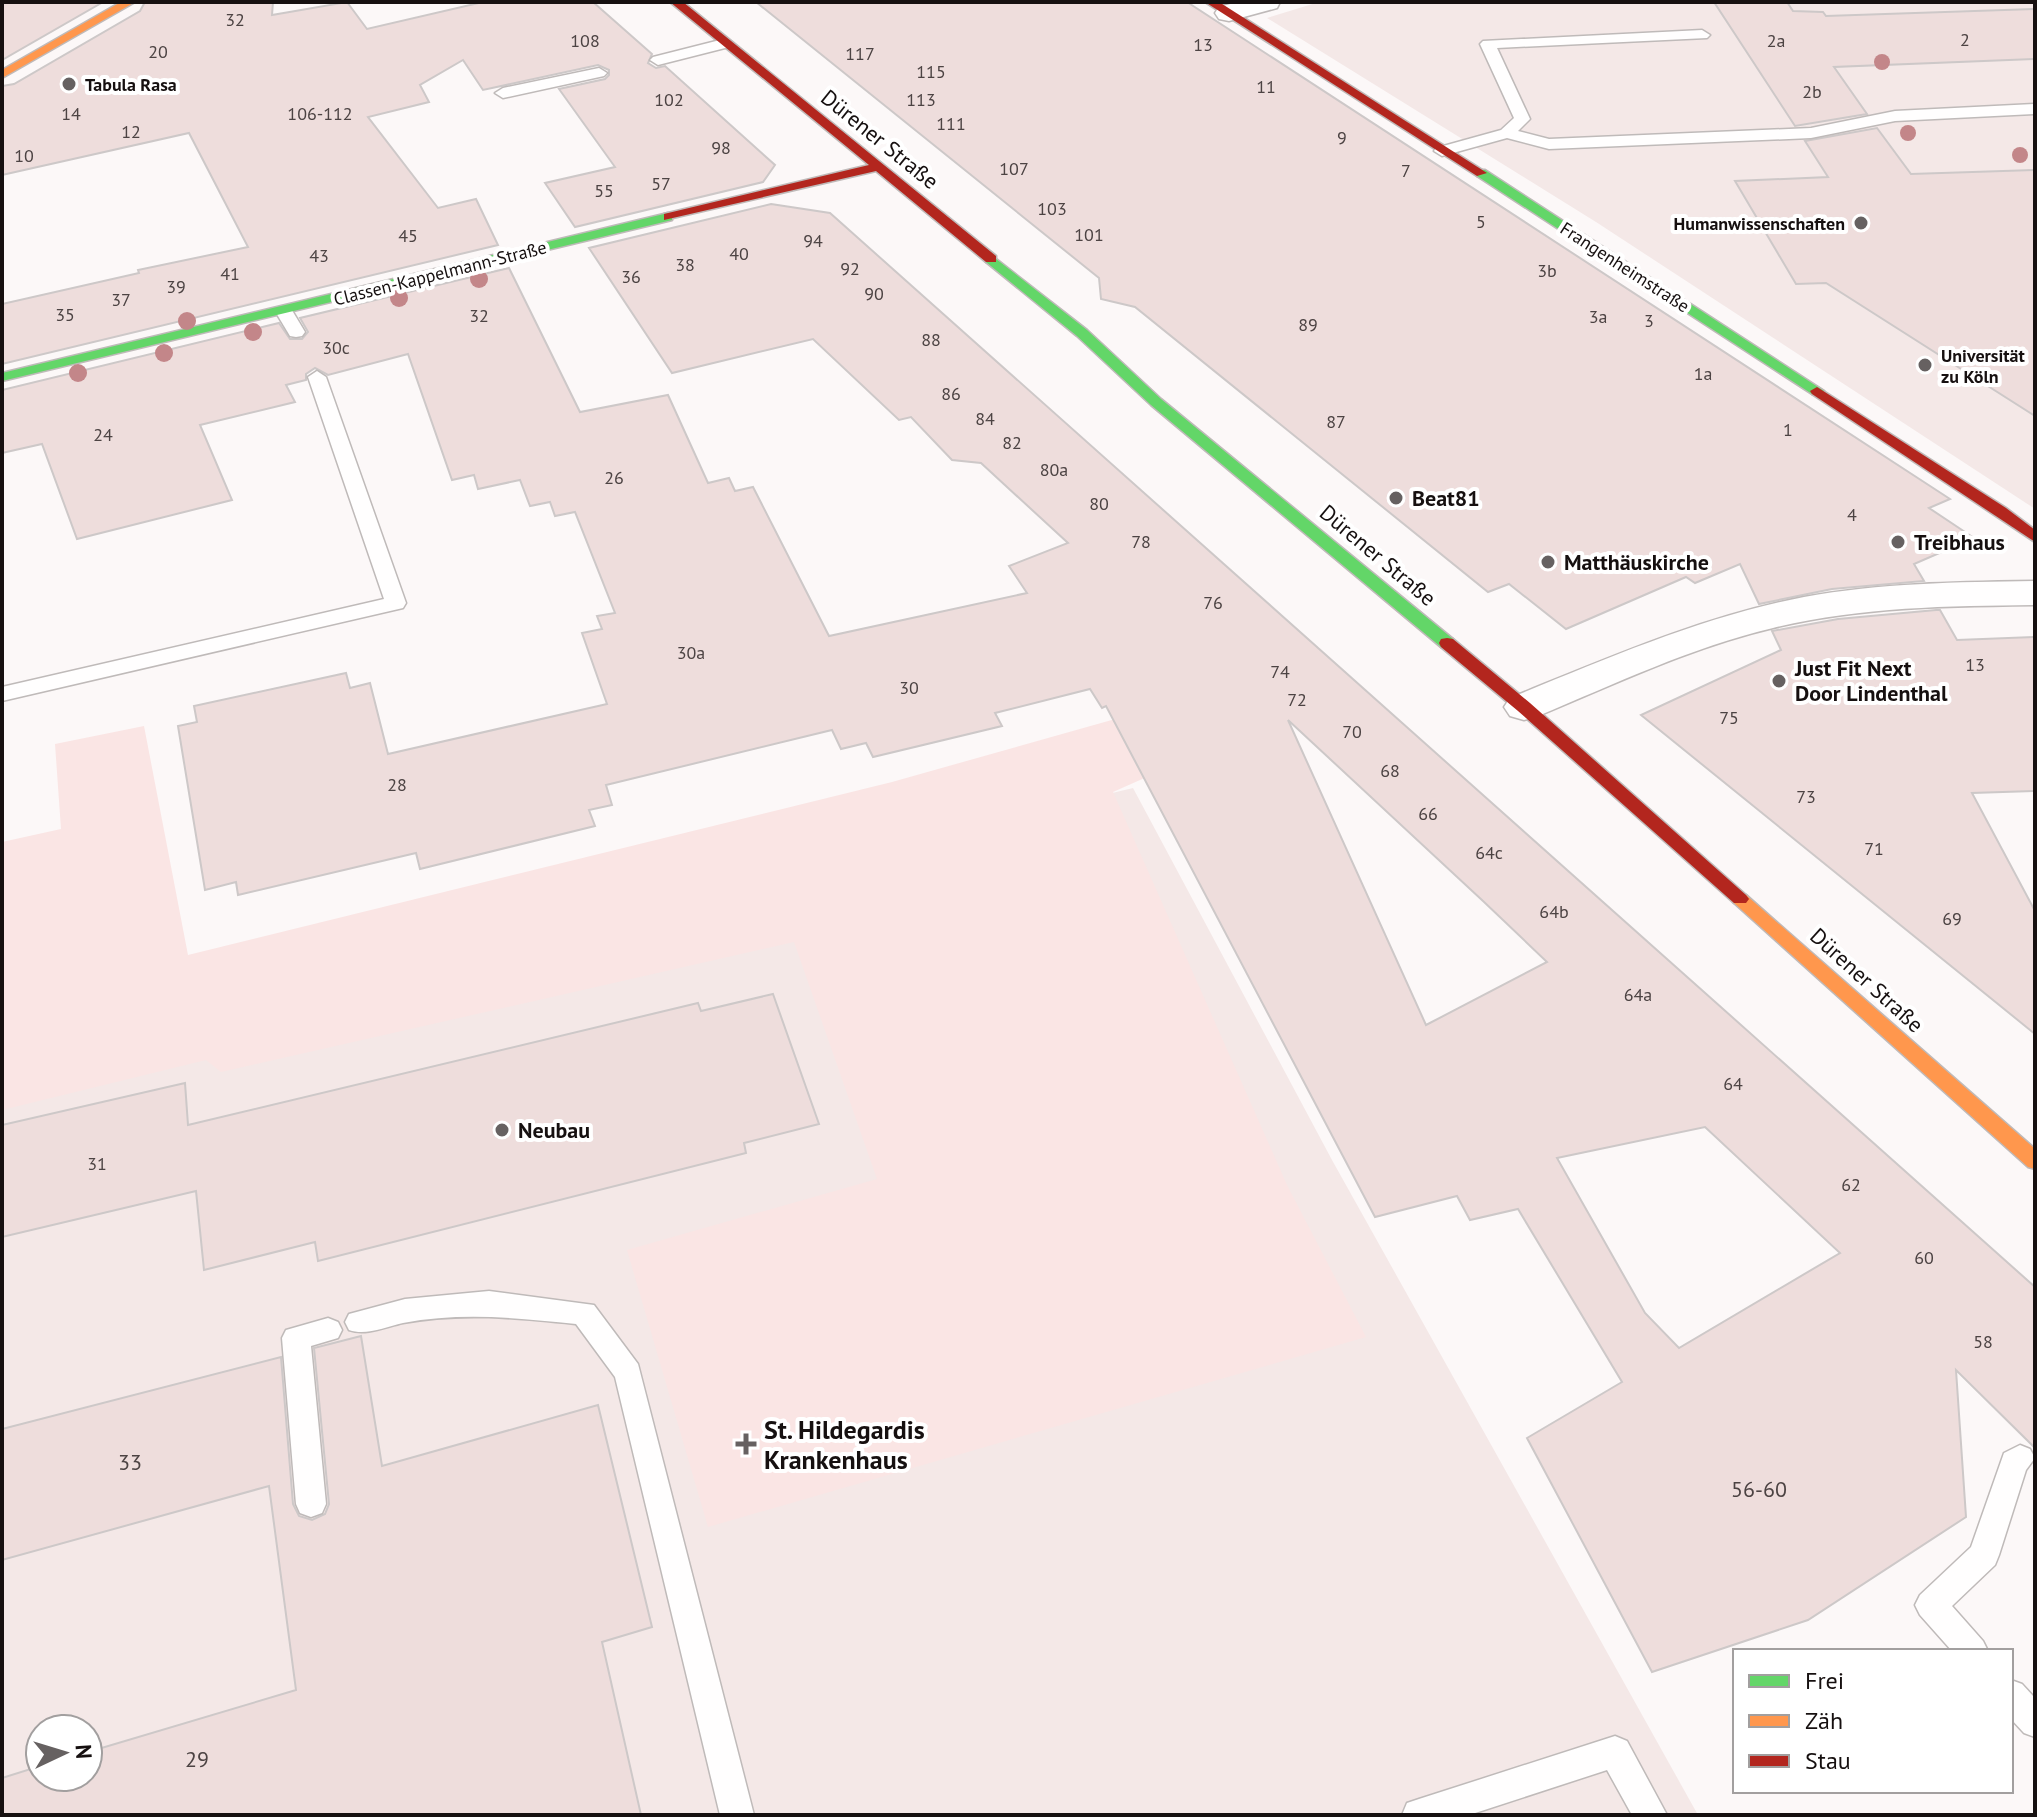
<svg xmlns="http://www.w3.org/2000/svg" width="2037" height="1817" font-family="'PT Sans',sans-serif">
  <rect width="100%" height="100%" fill="#fcf8f8"/>
  <g fill="#f4e8e7" fill-rule="evenodd">
    <polygon points="1319,2 2035,2 2035,509 1596,222 1267,18"/>
    <path d="M 1133,788 L 1332,1160 L 1698,1815 L 2,1815 L 2,1062 ZM 40,1729 L 88,1729 L 88,1777 L 40,1777 Z"/>
  </g>
  <polygon fill="#fae5e4" points="1172,703 1219,745 1113,792 1287,1185 1366,1337 708,1527 627,1250 877,1179 794,942 221,1072 206,1060 2,1110 2,842 61,829 55,744 144,726 188,955 892,782"/>
  <g fill="#eedddc" stroke="#cdc8c8" stroke-width="2" fill-rule="evenodd">
    <polygon points="2,2 103,2 2,60"/>
    <polygon points="145,2 273,2 272,15 347,2 367,29 483,2 593,2 652,54 648,63 656,68 665,66 775,165 763,182 575,227 545,183 615,167 559,89 605,79 609,75 609,70 598,65 483,90 463,60 420,85 429,102 368,117 438,208 476,199 498,245 2,364 2,304 139,273 138,270 248,247 189,133 2,175 2,86 14,84 140,11"/>
    <polygon points="756,2 1187,2 1950,499 1929,508 1974,538 1914,564 1924,581 1832,589 1759,604 1740,564 1695,583 1686,577 1566,629 1509,584 1488,592 1135,307 1101,299 1099,278"/>
    <polygon points="1714,2 1787,2 1793,11 1823,12 1826,16 2035,9 2035,59 1834,67 1867,114 1795,126"/>
    <polygon points="1877,128 1911,174 2035,170 2035,416 1826,283 1796,284 1735,181 1828,177 1805,141"/>
    <path d="M 771,204 L 830,213 L 2035,1287 L 2035,1448 L 1956,1370 L 1966,1517 L 1808,1620 L 1652,1672 L 1527,1438 L 1622,1382 L 1518,1209 L 1470,1220 L 1457,1196 L 1375,1217 L 1106,706 L 1102,708 L 1090,689 L 995,713 L 1002,726 L 873,757 L 866,743 L 841,749 L 832,730 L 606,785 L 612,805 L 589,810 L 595,826 L 420,869 L 416,853 L 238,895 L 236,882 L 205,890 L 178,726 L 197,722 L 194,706 L 346,673 L 350,688 L 370,683 L 388,754 L 607,704 L 582,633 L 602,629 L 597,616 L 615,613 L 575,512 L 555,516 L 550,502 L 530,506 L 520,480 L 478,489 L 474,475 L 452,480 L 408,354 L 328,375 L 315,368 L 306,374 L 306,380 L 286,385 L 295,402 L 200,425 L 232,500 L 77,539 L 42,444 L 2,453 L 2,390 L 279,323 L 290,339 L 302,339 L 308,332 L 300,318 L 509,268 L 580,412 L 668,395 L 708,483 L 729,478 L 735,491 L 753,487 L 829,636 L 1027,593 L 1009,566 L 1068,543 L 981,463 L 952,460 L 911,417 L 899,420 L 813,339 L 672,373 L 589,248 ZM 1288,720 L 1483,901 L 1547,962 L 1426,1025 ZM 1705,1127 L 1840,1253 L 1679,1348 L 1645,1313 L 1557,1158 Z"/>
    <polygon points="1936,610 1940,610 1957,640 2035,637 2035,791 1972,793 2035,911 2035,1034 1641,715 1781,650 1772,631 1838,619"/>
    <polygon points="773,994 819,1124 744,1143 746,1153 318,1261 315,1242 204,1270 196,1191 2,1237 2,1125 185,1083 188,1125 698,1003 701,1011"/>
    <polygon points="361,1336 382,1466 598,1405 652,1627 602,1642 641,1815 2,1815 2,1778 40,1766 40,1777 88,1777 88,1752 296,1690 269,1486 2,1560 2,1429 281,1357 293,1504 299,1516 312,1520 325,1514 329,1504 314,1348"/>
  </g>
  <g fill="none" stroke-linecap="round" stroke-linejoin="round">
    <g stroke="#bfbab9" stroke-width="3">
      <g id="lane">
        <polygon points="1702,30 1710,35 1707,38 1497,48 1530,119 1518,131 1549,139 1811,128 1895,111 2035,104 2035,114 1895,121 1811,138 1549,149 1507,138 1442,156 1434,151 1436,148 1501,130 1514,118 1480,44 1483,41"/>
        <polygon points="724,39 729,41 729,47 658,65 650,60 653,57"/>
        <polygon points="599,68 607,73 604,76 503,98 495,93 503,88"/>
        <polygon points="284,306 290,307 305,332 302,336 296,337 290,336 275,311"/>
        <polygon points="317,371 326,377 406,603 403,608 2,701 2,687 384,599 308,377"/>
        <path d="M 489,1291 L 594,1305 L 638,1364 L 754,1815 L 720,1815 L 615,1377 L 576,1324 C 518,1318 461,1312 403,1323 C 385,1327 366,1336 349,1330 L 345,1322 L 349,1314 L 405,1299 Z"/>
        <polygon points="328,1318 338,1322 342,1330 338,1338 311,1346 326,1504 322,1513 311,1517 300,1513 296,1504 282,1338 286,1330"/>
        <polygon points="2020,1445 2030,1449 2035,1458 2026,1470 1999,1555 1995,1565 1952,1606 1983,1641 1988,1651 1952,1651 1920,1615 1915,1605 1920,1595 1971,1547 2004,1453"/>
        <polygon points="2011,1680 2022,1684 2035,1698 2035,1737 2024,1733 2011,1719"/>
        <polygon points="1615,1736 1627,1741 1667,1815 1632,1815 1607,1770 1469,1815 1402,1815 1407,1803 1419,1799"/>
      </g>
    </g>
    <g stroke="#bfbab9" stroke-width="3">
      <g id="street">
        <polygon points="1238,2 1280,2 1277,8 1229,21 1219,19 1215,13 1219,7"/>
        <path d="M 2035,581 L 2035,605 C 1947,606 1859,607 1773,628 C 1692,647 1615,684 1538,716 L 1524,720 L 1510,716 L 1504,707 L 1510,698 C 1606,659 1701,617 1804,597 C 1880,583 1958,582 2035,581 Z"/>
      </g>
    </g>
    <g stroke="#bfbab9" stroke-width="3">
      <g id="fast">
        <polygon points="1477,170 1485,170 1824,391 1817,395 1812,394 1477,176"/>
        <polygon points="668,213 672,214 672,220 2,381 2,373"/>
        <polygon points="991,255 1087,330 1161,399 1453,639 1455,643 1453,647 1441,647 1151,405 1077,336 986,262 986,256"/>
      </g>
    </g>
    <g stroke="#bfbab9" stroke-width="3">
      <g id="slow">
        <polygon points="121,2 135,2 2,78 2,70"/>
        <polygon points="1740,893 1746,895 2035,1149 2035,1169 2028,1167 1734,903 1731,899"/>
      </g>
    </g>
    <g stroke="#bfbab9" stroke-width="3">
      <g id="jam">
        <polygon points="670,2 683,2 996,256 996,262 986,262 876,171 664,220 664,214 869,165"/>
        <polygon points="1205,2 1219,2 1487,173 1477,176"/>
        <polygon points="1817,387 2006,508 2035,530 2035,542 1812,394 1810,391"/>
        <polygon points="1447,638 1453,639 1530,703 1746,895 1749,899 1746,903 1734,903 1518,711 1441,647 1439,643 1441,639"/>
      </g>
    </g>
    <use href="#lane" fill="#fffefe" fill-rule="evenodd"/>
    <use href="#street" fill="#fffefe" fill-rule="evenodd"/>
    <use href="#fast" fill="#63d668" fill-rule="evenodd"/>
    <use href="#slow" fill="#ff974d" fill-rule="evenodd"/>
    <use href="#jam" fill="#b3261e" fill-rule="evenodd"/>
  </g>
  <g fill="#c38689">
    <circle cx="1882" cy="62" r="8"/>
    <circle cx="1908" cy="133" r="8"/>
    <circle cx="2020" cy="155" r="8"/>
    <circle cx="479" cy="279" r="9"/>
    <circle cx="399" cy="298" r="9"/>
    <circle cx="187" cy="321" r="9"/>
    <circle cx="253" cy="332" r="9"/>
    <circle cx="164" cy="353" r="9"/>
    <circle cx="78" cy="373" r="9"/>
  </g>
  <g fill="#666161" stroke="#fff" stroke-width="3">
    <circle cx="69" cy="84" r="8"/>
    <circle cx="1861" cy="223" r="8"/>
    <circle cx="1925" cy="365" r="8"/>
    <circle cx="1396" cy="498" r="8"/>
    <circle cx="1898" cy="542" r="8"/>
    <circle cx="1548" cy="562" r="8"/>
    <circle cx="1779" cy="681" r="8"/>
    <circle cx="502" cy="1130" r="8"/>
    <path d="M742 1432h8v8h8v8h-8v8h-8v-8h-8v-8h8z"/>
  </g>
  <g text-anchor="middle" dominant-baseline="central" stroke-width="8" stroke-linejoin="round" paint-order="stroke">
    <g font-size="18" fill="#4c4343">
      <text x="235" y="19">32</text>
      <text x="1965" y="39">2</text>
      <text x="585" y="40">108</text>
      <text x="1776" y="40">2a</text>
      <text x="1203" y="44">13</text>
      <text x="158" y="51">20</text>
      <text x="860" y="53">117</text>
      <text x="931" y="71">115</text>
      <text x="1266" y="86">11</text>
      <text x="1812" y="91">2b</text>
      <text x="669" y="99">102</text>
      <text x="921" y="99">113</text>
      <text x="71" y="113">14</text>
      <text x="320" y="113">106-112</text>
      <text x="951" y="123">111</text>
      <text x="131" y="131">12</text>
      <text x="1342" y="137">9</text>
      <text x="721" y="147">98</text>
      <text x="24" y="155">10</text>
      <text x="1014" y="168">107</text>
      <text x="1406" y="170">7</text>
      <text x="661" y="183">57</text>
      <text x="604" y="190">55</text>
      <text x="1052" y="208">103</text>
      <text x="1481" y="221">5</text>
      <text x="1089" y="234">101</text>
      <text x="408" y="235">45</text>
      <text x="813" y="240">94</text>
      <text x="739" y="253">40</text>
      <text x="319" y="255">43</text>
      <text x="685" y="264">38</text>
      <text x="850" y="268">92</text>
      <text x="1547" y="270">3b</text>
      <text x="230" y="273">41</text>
      <text x="631" y="276">36</text>
      <text x="176" y="286">39</text>
      <text x="874" y="293">90</text>
      <text x="121" y="299">37</text>
      <text x="65" y="314">35</text>
      <text x="479" y="315">32</text>
      <text x="1598" y="316">3a</text>
      <text x="1649" y="320">3</text>
      <text x="1308" y="324">89</text>
      <text x="931" y="339">88</text>
      <text x="336" y="347">30c</text>
      <text x="1703" y="373">1a</text>
      <text x="951" y="393">86</text>
      <text x="985" y="418">84</text>
      <text x="1336" y="421">87</text>
      <text x="1788" y="429">1</text>
      <text x="103" y="434">24</text>
      <text x="1012" y="442">82</text>
      <text x="1054" y="469">80a</text>
      <text x="614" y="477">26</text>
      <text x="1099" y="503">80</text>
      <text x="1852" y="514">4</text>
      <text x="1141" y="541">78</text>
      <text x="1213" y="602">76</text>
      <text x="691" y="652">30a</text>
      <text x="1975" y="664">13</text>
      <text x="1280" y="671">74</text>
      <text x="909" y="687">30</text>
      <text x="1297" y="699">72</text>
      <text x="1729" y="717">75</text>
      <text x="1352" y="731">70</text>
      <text x="1390" y="770">68</text>
      <text x="397" y="784">28</text>
      <text x="1806" y="796">73</text>
      <text x="1428" y="813">66</text>
      <text x="1874" y="848">71</text>
      <text x="1489" y="852">64c</text>
      <text x="1554" y="911">64b</text>
      <text x="1952" y="918">69</text>
      <text x="1638" y="994">64a</text>
      <text x="1733" y="1083">64</text>
      <text x="97" y="1163">31</text>
      <text x="1851" y="1184">62</text>
      <text x="1924" y="1257">60</text>
      <text x="1983" y="1341">58</text>
    </g>
    <g font-size="18" font-weight="bold" fill="#161010" stroke="#fff" text-anchor="start">
      <text x="85" y="84">Tabula Rasa</text>
      <text x="1845" y="223" text-anchor="end">Humanwissenschaften</text>
      <text x="1941" y="355">Universität<tspan x="1941" dy="21">zu Köln</tspan></text>
    </g>
    <g font-size="18" fill="#161010" stroke="#fff">
      <text transform="translate(1625 267) rotate(33)">Frangenheimstraße</text>
      <text transform="translate(440 273) rotate(-14)">Classen-Kappelmann-Straße</text>
    </g>
    <g font-size="22" fill="#161010" stroke="#fff">
      <text transform="translate(880 139) rotate(39)">Dürener Straße</text>
      <text transform="translate(1378 555) rotate(40)">Dürener Straße</text>
      <text transform="translate(1867 980) rotate(42)">Dürener Straße</text>
    </g>
    <g font-size="22" font-weight="bold" fill="#161010" stroke="#fff" text-anchor="start">
      <text x="1412" y="498">Beat81</text>
      <text x="1914" y="542">Treibhaus</text>
      <text x="1564" y="562">Matthäuskirche</text>
      <text x="1795" y="668">Just Fit Next<tspan x="1795" dy="25">Door Lindenthal</tspan></text>
      <text x="518" y="1130">Neubau</text>
    </g>
    <g font-size="22" fill="#4c4343">
      <text x="130" y="1462">33</text>
      <text x="1759" y="1489">56-60</text>
      <text x="197" y="1759">29</text>
    </g>
    <g font-size="26" font-weight="bold" fill="#161010" stroke="#fff" text-anchor="start">
      <text x="764" y="1429">St. Hildegardis<tspan x="764" dy="30">Krankenhaus</tspan></text>
    </g>
  </g>
  <rect width="2037" height="1817" fill="none" stroke="#161010" stroke-width="8"/>
  <rect x="1733" y="1649" width="280" height="144" fill="#ffffff" stroke="#a29f9f" stroke-width="2"/>
  <rect x="1749" y="1675" width="40" height="12" fill="#63d668" stroke="#a29f9f" stroke-width="2"/>
  <text x="1805" y="1689" font-size="24" fill="#161010">Frei</text>
  <rect x="1749" y="1715" width="40" height="12" fill="#ff974d" stroke="#a29f9f" stroke-width="2"/>
  <text x="1805" y="1729" font-size="24" fill="#161010">Zäh</text>
  <rect x="1749" y="1755" width="40" height="12" fill="#b3261e" stroke="#a29f9f" stroke-width="2"/>
  <text x="1805" y="1769" font-size="24" fill="#161010">Stau</text>
  <g transform="translate(64 1753) rotate(86)"><circle r="38" fill="#ffffff" stroke="#a29f9f" stroke-width="2"/>
  <path d="M0-6L14 30L0 20L-14 30Z" fill="#666161"/>
  <text y="-12" font-size="22" font-weight="bold" text-anchor="middle" fill="#161010">N</text>
  </g>
</svg>
